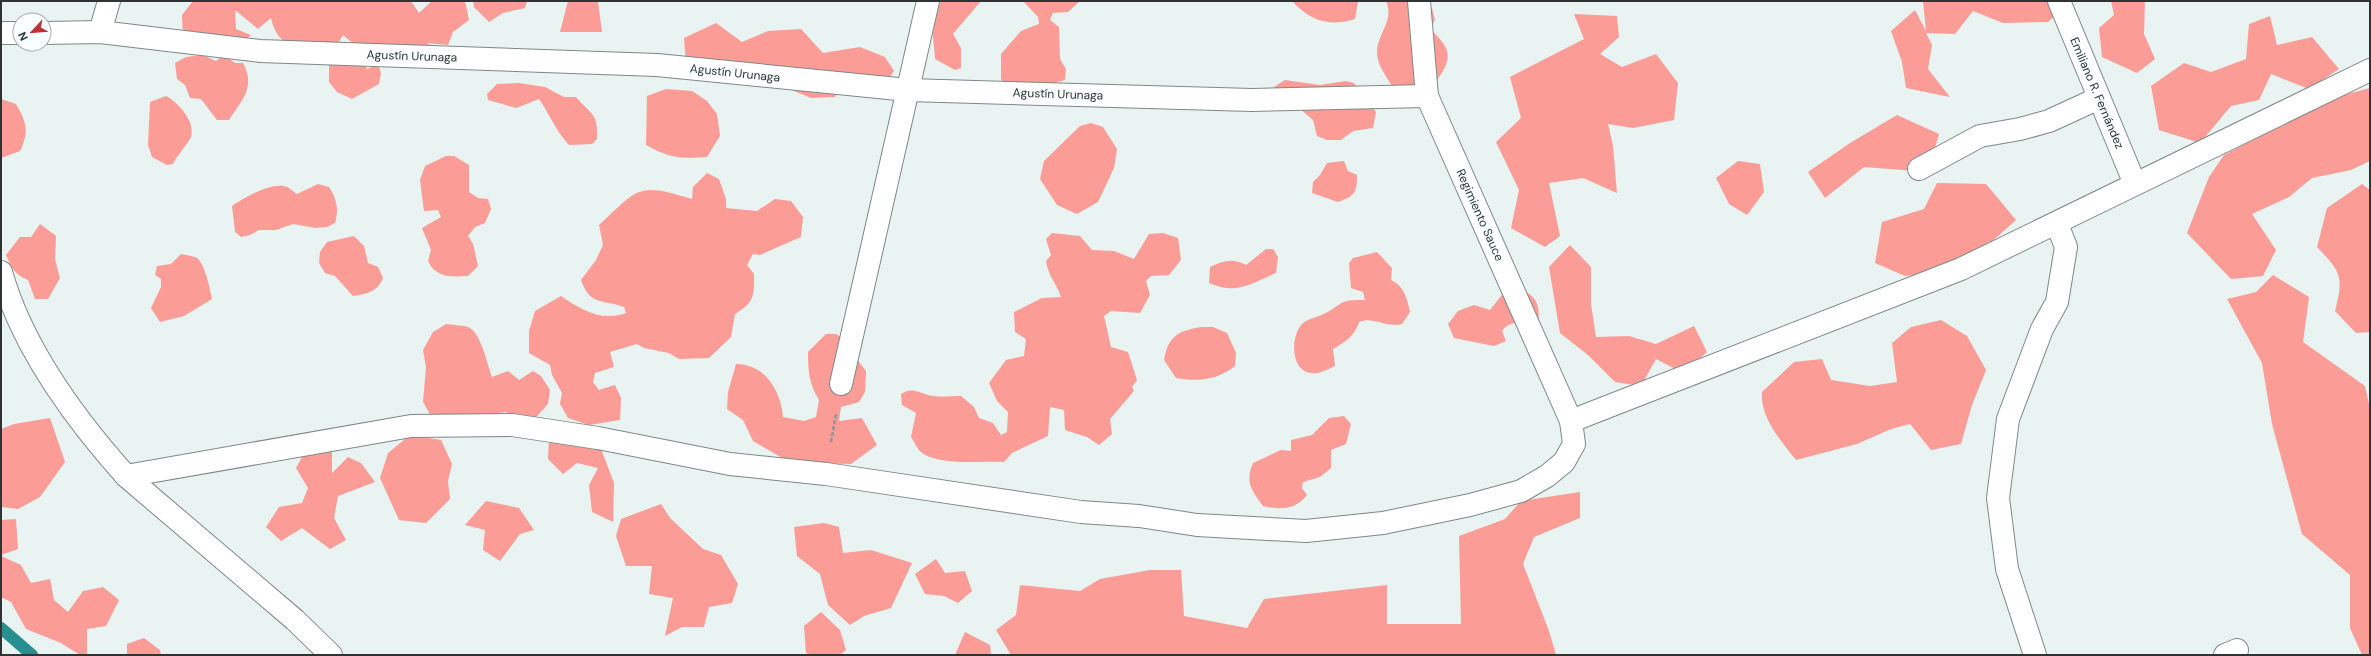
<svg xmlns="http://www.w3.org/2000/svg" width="2371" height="656" font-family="'DM Sans',sans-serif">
  <rect width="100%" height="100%" fill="#e8f3f2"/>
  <g fill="#fb9c97">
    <path d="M 193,1 L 411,1 L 419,13 L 432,1 L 465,1 L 469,20 L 453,32 L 448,45 L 427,43 L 442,55 L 362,51 L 343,35 L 331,55 C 302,48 278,51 271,18 L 258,29 L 235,10 L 236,29 L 251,35 L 236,49 L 183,36 L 182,15 Z"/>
    <polygon points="473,1 527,1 525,8 503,13 489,22 474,7"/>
    <polygon points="568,1 598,1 602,32 560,32"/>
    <polygon points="941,1 981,1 953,34 961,48 961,68 955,70 935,59 932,24"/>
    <polygon points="1023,1 1080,1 1068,12 1053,13 1050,20 1059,27 1060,59 1066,69 1065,80 1010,95 1001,79 1001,54 1021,31 1039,24 1038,17"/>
    <path d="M 1292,1 L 1358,1 L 1355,19 C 1329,27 1310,21 1292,1 Z"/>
    <path d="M 1386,1 L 1416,1 L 1432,8 L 1435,20 L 1430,29 C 1452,50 1453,57 1436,82 L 1394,89 C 1387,77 1377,66 1377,52 C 1377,34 1395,20 1386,1 Z"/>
    <polygon points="1923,1 2056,1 2060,11 2048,22 2003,23 1973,11 1955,34 1926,33 1932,45 1928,69 1950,97 1906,88 1902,62 1891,31 1915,10 1926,31"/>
    <polygon points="2111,1 2145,1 2144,34 2155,59 2137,73 2102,57 2099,28 2114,15"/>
    <polygon points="1574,14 1617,16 1619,37 1600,54 1622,67 1656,54 1678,83 1674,120 1633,128 1608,124 1613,146 1617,193 1583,178 1549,183 1560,236 1545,247 1511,228 1519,190 1496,142 1521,118 1510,77 1584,39"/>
    <polygon points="2270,16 2277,45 2312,37 2339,69 2309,89 2271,74 2259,100 2231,106 2200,143 2159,130 2151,86 2184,63 2211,72 2246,59 2249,24"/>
    <polygon points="716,23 742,42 768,31 801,29 823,53 860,47 885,57 894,71 881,90 847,75 835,97 811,98 777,84 686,65 684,38"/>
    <path d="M 202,55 L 216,61 L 224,55 L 235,63 L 243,63 C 256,87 242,100 229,120 L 217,120 L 201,99 L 190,98 L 185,85 L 177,79 L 175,63 L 186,57 Z"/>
    <polygon points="337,60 364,62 367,69 373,66 379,67 381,73 379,84 352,99 337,92 329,82 329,65"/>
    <polygon points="1285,80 1320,85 1346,81 1354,83 1376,112 1373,128 1353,131 1341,140 1327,140 1317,136 1313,120 1299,108 1269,90"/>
    <path d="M 519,83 L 545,87 L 564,97 L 576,97 C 592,116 598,112 597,139 L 592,144 L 569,145 C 556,131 550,115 539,99 L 516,108 L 488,100 L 487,94 L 497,84 Z"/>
    <polygon points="2370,88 2370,161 2351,170 2312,178 2289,197 2252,214 2276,250 2263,276 2231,279 2187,233 2209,177 2224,155 2336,97"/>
    <path d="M 666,89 L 692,91 L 707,101 L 717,114 L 720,136 L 707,157 C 680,159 669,158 646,145 L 647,96 Z"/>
    <path d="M 166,96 C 178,102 196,122 191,137 C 189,142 176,157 173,164 L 167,165 L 152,157 L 148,145 L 150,102 Z"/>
    <path d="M 1,99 L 16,104 C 27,123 29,132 20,151 L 1,158 Z"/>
    <polygon points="1897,115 1939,134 1928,172 1864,167 1825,198 1808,172 1850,143"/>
    <polygon points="1091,123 1103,127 1117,149 1114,168 1098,202 1077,214 1057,205 1040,179 1044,161 1080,126"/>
    <path d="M 446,156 L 454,156 L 469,165 L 469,192 L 478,198 L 488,199 L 491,209 L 485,223 L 475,227 L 468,236 L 473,244 L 478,266 L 468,276 C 451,277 436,278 428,261 L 431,250 L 422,228 L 441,217 L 438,210 L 424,211 L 420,180 L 425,166 Z"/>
    <path d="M 1344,161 L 1348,171 L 1357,175 C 1357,193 1355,196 1338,202 L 1312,193 L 1313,182 L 1320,175 L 1327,163 Z"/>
    <polygon points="1738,161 1760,164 1764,192 1747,215 1729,204 1716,178"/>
    <path d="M 707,173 L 719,179 L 726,199 L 726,208 L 757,211 L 775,199 L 791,201 L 803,217 L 801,237 L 760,255 L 753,254 L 747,265 L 754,274 C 754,296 755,302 735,314 L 731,337 L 709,358 L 679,359 L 669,353 L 644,348 L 637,344 L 610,352 L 614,367 L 595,373 L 593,382 L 599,390 L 615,385 L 621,398 L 620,420 L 589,425 L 568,418 L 560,404 L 562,393 L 552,375 L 550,365 L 529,353 L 529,331 L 535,311 L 561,296 C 582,310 601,322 626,313 L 624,307 C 602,299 590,306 581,280 L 596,260 L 603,245 L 599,225 C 639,188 637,182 692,199 L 693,187 Z"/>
    <polygon points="1937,183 1986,184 2016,220 1961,269 1905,276 1875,263 1882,222 1924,209"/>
    <path d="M 318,184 L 329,187 C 337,199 339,210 335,223 L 327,227 L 315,228 L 293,224 L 276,230 L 259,230 L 250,235 L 241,237 L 235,232 L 232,206 C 244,198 272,181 287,187 C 290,188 294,192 297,194 Z"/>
    <path d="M 2362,184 L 2370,190 L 2370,332 L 2356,333 L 2335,311 C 2344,276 2341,272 2317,247 L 2327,208 Z"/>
    <path d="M 40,224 L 56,236 L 55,259 L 60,278 L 48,299 L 35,299 L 28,280 C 15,275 11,267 6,255 L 20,237 L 31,237 Z"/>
    <path d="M 1052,233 L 1080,236 L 1092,250 L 1114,251 L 1134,259 L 1149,234 L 1163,233 L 1178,238 L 1181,260 L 1169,275 L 1151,276 L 1146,281 L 1150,295 L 1140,313 L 1111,311 L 1104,316 L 1111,347 L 1128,352 L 1137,380 L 1132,387 L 1134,391 L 1110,419 L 1112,434 L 1099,445 L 1087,437 L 1065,430 L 1064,410 L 1050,407 L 1048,436 L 1012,453 L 1004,462 C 982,461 938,466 921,452 C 917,449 914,441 911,437 L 916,413 L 902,405 L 901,394 C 912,387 918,392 928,395 C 938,398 952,396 961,396 L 974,407 L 979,418 L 993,423 L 1001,435 L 1007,432 L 1008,412 L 997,401 L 989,383 L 1006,360 L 1024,356 L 1026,339 L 1015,332 L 1014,312 L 1042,298 L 1061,297 C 1056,282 1049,278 1046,261 L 1051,255 L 1046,239 Z"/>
    <path d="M 354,236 L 364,246 L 368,263 L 378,267 L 383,278 C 377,292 367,294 353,296 L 335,276 L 325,273 L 319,263 L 320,252 L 327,242 Z"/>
    <polygon points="1570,245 1591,267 1591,304 1596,337 1629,336 1656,344 1694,326 1707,352 1683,373 1656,359 1641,386 1615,382 1588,355 1560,333 1549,267"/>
    <path d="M 1266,249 L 1273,249 L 1278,257 L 1276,273 C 1251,284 1236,295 1209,283 L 1210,267 C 1223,260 1234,258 1246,265 Z"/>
    <path d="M 1377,252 L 1392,268 L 1391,280 C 1404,286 1407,298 1410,312 L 1402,324 C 1384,328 1374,316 1359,322 C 1354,337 1346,341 1333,349 L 1335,366 C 1328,369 1321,374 1312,373 C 1290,372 1290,335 1303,323 C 1309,318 1319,317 1326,313 C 1346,301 1340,300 1365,300 L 1363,292 L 1351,288 L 1349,263 L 1353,258 Z"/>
    <path d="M 181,254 C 186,255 193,256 197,258 C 205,264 210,289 212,299 L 184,316 L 160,322 L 151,308 L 161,287 L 161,279 L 155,275 L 157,266 L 171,264 Z"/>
    <polygon points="2273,275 2309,297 2303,342 2365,386 2370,409 2370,655 2362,655 2350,628 2350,575 2302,534 2272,424 2262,363 2227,299 2256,292"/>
    <path d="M 1521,289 C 1536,296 1541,306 1538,322 C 1526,322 1509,320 1502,331 L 1506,341 L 1494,346 L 1454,338 L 1448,324 L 1458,311 L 1474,305 L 1490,310 L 1505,291 Z"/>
    <path d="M 1941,320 L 1967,336 L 1986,370 L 1972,405 L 1961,444 L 1931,450 L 1910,424 L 1891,429 L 1857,444 L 1796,460 C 1781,441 1760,418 1762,392 L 1794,362 L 1822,359 L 1831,380 L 1870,386 L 1897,382 L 1892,343 L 1911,327 Z"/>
    <path d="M 446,324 C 452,325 461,325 468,327 C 481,332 487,364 492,377 L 508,371 L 519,380 L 533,371 L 541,376 L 550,390 L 548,404 L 536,417 L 517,416 L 505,412 L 458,421 L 432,418 L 423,402 L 426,367 L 423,350 L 433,332 Z"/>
    <path d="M 1201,327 L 1213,327 L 1227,333 L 1236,353 L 1235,366 C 1217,380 1198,382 1176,378 L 1164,360 C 1168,336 1178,331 1201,327 Z"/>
    <path d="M 826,334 L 836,334 L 854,345 L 856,358 L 866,371 L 865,392 L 859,402 L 841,407 L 839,421 L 862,418 L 877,445 L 851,464 L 808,463 L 784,459 L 753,441 L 743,420 L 727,409 L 728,392 L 736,364 C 765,364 781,391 783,417 L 804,421 L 816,417 L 819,400 C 809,384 808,371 808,352 Z"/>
    <path d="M 1344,416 L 1351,424 L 1346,444 L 1331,450 L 1331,468 L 1320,477 L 1303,482 L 1302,488 L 1307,495 C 1295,510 1281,510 1263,506 C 1251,489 1245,483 1253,463 L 1281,450 L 1291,451 L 1291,440 L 1312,435 L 1329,418 Z"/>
    <polygon points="50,418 65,462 40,497 18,509 1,507 1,429 14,424"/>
    <polygon points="410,435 441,440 452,464 448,481 450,499 426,523 399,520 380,478 388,453"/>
    <polygon points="549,438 598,441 614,483 613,522 592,512 589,485 598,468 577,463 563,474 548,459"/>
    <polygon points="309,444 332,452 332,473 348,457 361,463 375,482 338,496 334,518 346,540 330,549 302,528 281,541 266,527 279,507 302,503 308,488 296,468"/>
    <polygon points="1580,492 1580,518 1534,537 1523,564 1549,631 1556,655 1011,655 996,630 1016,615 1020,585 1080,591 1100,579 1150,570 1181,570 1184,616 1247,628 1264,599 1387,585 1387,624 1461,624 1459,536 1505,519 1521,501"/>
    <polygon points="486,501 519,508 534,530 520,534 500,561 483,550 485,530 465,525"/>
    <polygon points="661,504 670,518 703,549 721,555 738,584 732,603 709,607 704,627 682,627 665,636 673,598 649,594 652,566 626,566 616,536 621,519"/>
    <polygon points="16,519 18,549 1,555 1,520"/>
    <polygon points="824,523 839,527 843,553 871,550 912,563 891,608 864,616 850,625 828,605 820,574 797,556 794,527"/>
    <polygon points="1,556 21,565 31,583 50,579 54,600 68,612 83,591 103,587 119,600 106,626 87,629 87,655 80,655 61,643 26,629 11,602 1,597"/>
    <polygon points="936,559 945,573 965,571 972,591 958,603 944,596 925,594 915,574"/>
    <polygon points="821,612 840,630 846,650 840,655 812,655 806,653 804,626"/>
    <polygon points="965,632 990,645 991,655 955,655"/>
    <polygon points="144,638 160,650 161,655 127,655 127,644"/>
  </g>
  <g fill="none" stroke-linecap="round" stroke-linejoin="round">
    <polyline stroke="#278f8d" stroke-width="12" points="1,628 32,655"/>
    <g stroke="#7e8887" stroke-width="24">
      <g id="minor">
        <polyline points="2059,1 2135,184"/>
        <polyline points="100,32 109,1"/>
        <polyline points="1,33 20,33"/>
        <polyline points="44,33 100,32 260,51 657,65 908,90 1252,100 1427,96"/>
        <polyline points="1919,169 1980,136 2020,129 2049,121 2099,98"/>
        <path d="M 1,272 C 22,347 74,418 126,476 L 295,620 L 331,655"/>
        <polyline points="841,384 928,1"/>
        <polyline points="1571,421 1961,269 2370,70"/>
        <polyline points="126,476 411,426 512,425 598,438 730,464 826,474 1081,512 1139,516 1197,525 1306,531 1383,523 1470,505 1521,491 1547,476 1564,462 1574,444 1571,421 1427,96 1419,1"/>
        <polyline points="2035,655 2007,569 1998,498 2008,419 2042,329 2057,302 2066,247 2057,224"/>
        <polyline points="2225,655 2237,650"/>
      </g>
    </g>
    <polyline stroke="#8e9595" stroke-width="2.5" stroke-dasharray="4 2" stroke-linecap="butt" points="831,442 836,414"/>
    <use href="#minor" stroke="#fff" stroke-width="22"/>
  </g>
  <g text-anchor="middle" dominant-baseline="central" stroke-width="3" stroke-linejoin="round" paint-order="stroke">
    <g font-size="12" fill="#2f3333" stroke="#f8ffff">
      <text transform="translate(412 56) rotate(2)">Agustín Urunaga</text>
      <text transform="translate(735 73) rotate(6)">Agustín Urunaga</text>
      <text transform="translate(2097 93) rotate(67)">Emiliano R. Fernández</text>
      <text transform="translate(1058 94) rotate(2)">Agustín Urunaga</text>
      <text transform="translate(1480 215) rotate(66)">Regimiento Sauce</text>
    </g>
  </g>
  <rect width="2371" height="656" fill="none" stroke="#2f3333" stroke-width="4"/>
  <g transform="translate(32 32) rotate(244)"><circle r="19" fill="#f8ffff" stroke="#a8adad"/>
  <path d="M0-3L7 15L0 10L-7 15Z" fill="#bf2f38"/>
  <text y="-6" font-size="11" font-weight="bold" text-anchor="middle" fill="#2f3333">N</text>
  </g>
</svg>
